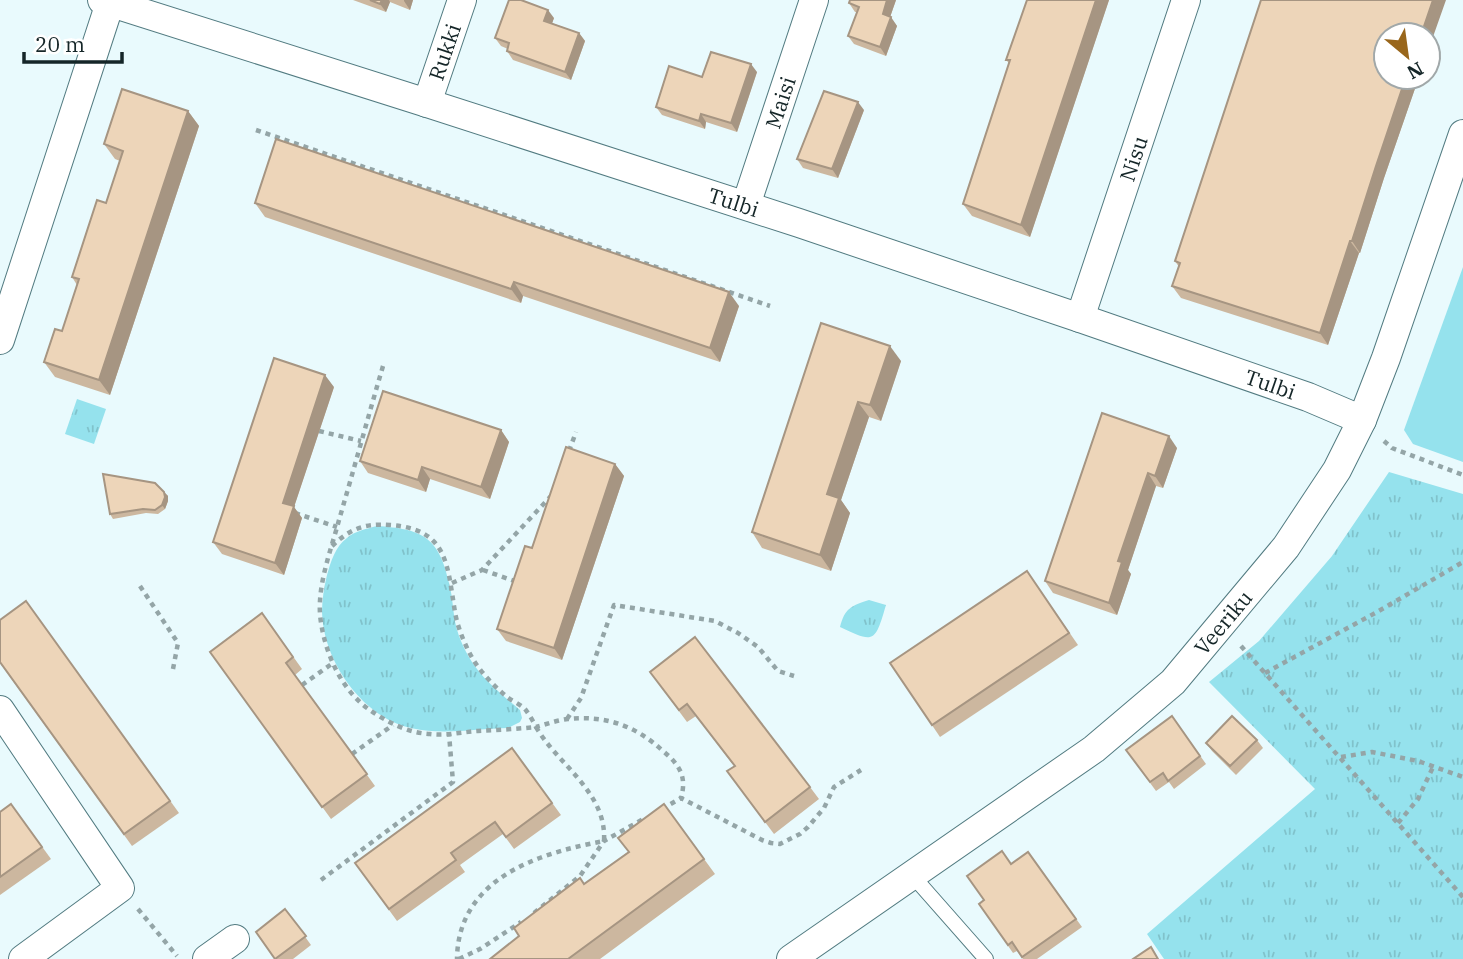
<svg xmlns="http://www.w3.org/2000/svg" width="1463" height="959" font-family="'IBM Plex Serif',serif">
  <defs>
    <pattern id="park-tufts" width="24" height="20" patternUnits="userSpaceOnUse" patternTransform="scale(1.75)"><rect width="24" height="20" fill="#95e2ed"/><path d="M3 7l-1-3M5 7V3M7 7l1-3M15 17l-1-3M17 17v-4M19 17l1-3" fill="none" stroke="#80c2cb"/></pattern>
  </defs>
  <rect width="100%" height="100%" fill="#e9fafd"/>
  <polygon fill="#95e2ed" points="1463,267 1463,462 1413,444 1404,430"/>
  <g fill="url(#park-tufts)">
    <polygon points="77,399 106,409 94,444 65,434"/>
    <polygon points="1389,472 1463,494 1463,959 1164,959 1147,934 1315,789 1209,682 1259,641 1332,556"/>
    <path d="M 377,526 C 421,529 439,536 449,583 C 454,601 452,617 459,636 C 472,671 493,687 520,710 L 522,718 L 520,722 L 508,728 C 466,729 419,740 382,716 C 348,694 323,652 322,612 C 322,600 324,587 327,575 C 331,561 335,547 347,538 C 355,531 366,529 377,526 Z"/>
    <path d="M 869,600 L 886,605 C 875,642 875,644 840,627 C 845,608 851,606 869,600 Z"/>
  </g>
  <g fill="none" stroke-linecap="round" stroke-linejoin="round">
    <g stroke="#527b81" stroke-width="16">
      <polyline id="lane" points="912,875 986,959"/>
    </g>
    <g stroke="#527b81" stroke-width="30">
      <g id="street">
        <path id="s1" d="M 102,0 L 427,103 L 799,223 L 1080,318 L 1308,397 L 1362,420"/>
        <path id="s2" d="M 427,103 L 462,0"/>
        <path id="s3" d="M 746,205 L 814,0"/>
        <path id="s4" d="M 1080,318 L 1186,0"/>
        <polyline points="0,340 110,3"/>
        <polyline points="0,710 120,888 23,959"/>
        <polyline points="207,959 235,939"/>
        <path id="s5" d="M 791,959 L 1094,749 L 1173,682 L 1286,547 L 1337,470 L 1362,420 L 1386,358 L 1463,134"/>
      </g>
    </g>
    <g stroke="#94a5a7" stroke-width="4.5" stroke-dasharray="5 5" stroke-linecap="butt">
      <polyline points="256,130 770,306"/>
      <path d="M 383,366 C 368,417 354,469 339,520 C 331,550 318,583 320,614 C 323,648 339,687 367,708 C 385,721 407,733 430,734 C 446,736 462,732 478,731 C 497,730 517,729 536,727 C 558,765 607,792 604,841 C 539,853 458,878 457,959"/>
      <polyline points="319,431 361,441"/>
      <polyline points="1384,441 1392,448 1463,475"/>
      <polyline points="569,451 576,432"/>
      <polyline points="295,513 337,527"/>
      <path d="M 332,546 C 350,529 364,523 390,525 C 448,529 447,564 455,612 C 457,625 463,640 469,652 C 478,670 492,684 507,697 C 512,701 520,704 525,709 C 529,714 533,721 536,727 C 547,724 558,720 568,719 C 606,715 636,726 663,751 C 680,765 687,777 681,798"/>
      <polyline points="483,570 517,582"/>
      <polyline points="452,583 482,570 552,495"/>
      <polyline points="140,586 178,643 173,669"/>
      <polyline points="1241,646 1463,897"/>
      <polyline points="1265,673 1377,612 1463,562"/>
      <polyline points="302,685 333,663"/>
      <polyline points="567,719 581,698 614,605 715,621 738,633 758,647 778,671 794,676"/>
      <polyline points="352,754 393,725"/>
      <polyline points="1341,757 1372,752 1418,761 1463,777"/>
      <polyline points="662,809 681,798 762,840 771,843 780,844 800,834 808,827 824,808 834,787 861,770"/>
      <polyline points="1398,823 1418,799 1433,767"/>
      <polyline points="321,880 453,782 449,734"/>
      <polyline points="138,909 177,956"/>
      <polyline points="534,913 580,876 604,841 645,818"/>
      <polyline points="459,959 480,949 521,922"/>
    </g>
    <use href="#lane" stroke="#fff" stroke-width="14"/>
    <use href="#street" stroke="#fff" stroke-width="28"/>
  </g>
  <g fill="#ccb79f">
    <polygon points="353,0 413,0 410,10 390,2 386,12"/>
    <polygon points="896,0 890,17 897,26 886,56 854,44 848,36 857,12 855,12 849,3"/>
    <polygon points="1027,0 1109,0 1030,237 972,216 963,204 1009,63 1006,60"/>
    <polygon points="554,18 552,23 579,33 585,41 571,80 513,60 507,51 508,49 501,46 495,38"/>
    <polygon points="757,72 737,132 706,122 705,129 662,115 656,107 702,77"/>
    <polygon points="1386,77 1419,77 1384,178 1360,253 1359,253 1328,345 1181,298 1172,286 1179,267 1175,261"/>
    <polygon points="864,110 838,178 803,168 797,159"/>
    <polygon points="188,111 199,126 110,395 55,377 44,362 62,331 77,285 72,277 106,203 120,161 115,159 104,144"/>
    <polygon points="255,203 739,306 720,362 523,296 521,303 265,217"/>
    <polygon points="821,323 901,361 881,421 869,417 841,500 850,513 831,571 762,548 752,532"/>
    <polygon points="334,387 294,507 302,518 284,575 222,554 213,542"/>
    <polygon points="1102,413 1177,448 1163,488 1156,486 1128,570 1131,574 1117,615 1053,593 1045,581"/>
    <polygon points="501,430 509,442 490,499 430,479 426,492 368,473 360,461"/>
    <polygon points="615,464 624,476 562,660 506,641 497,629 532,548"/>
    <polygon points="164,492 168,496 168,501 165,509 158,514 146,513 113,519 110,514"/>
    <polygon points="1027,571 1078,645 940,737 890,663"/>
    <polygon points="26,601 179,813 132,846 0,663"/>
    <polygon points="262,613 302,669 295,675 375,786 331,819 210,652"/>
    <polygon points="650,672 810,787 819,799 774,834 727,771 734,766 696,716 687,722"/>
    <polygon points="1172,716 1206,764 1174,789 1169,782 1156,791 1126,750"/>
    <polygon points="1257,740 1263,748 1236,775 1212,751 1206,743"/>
    <polygon points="512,748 561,815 514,849 503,834 460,865 465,872 397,921 355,863"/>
    <polygon points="11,804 51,859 0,895 0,812"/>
    <polygon points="664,804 715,874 600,959 490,959 584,884 628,852"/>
    <polygon points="1028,852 1082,927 1037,959 1023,959 1017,951 1013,953 979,904 984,900 1011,864"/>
    <polygon points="285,909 311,945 293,959 275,959"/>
  </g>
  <g fill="#a69582">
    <polygon points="382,0 389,0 390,2 386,12 380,4"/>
    <polygon points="404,0 413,0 410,10 404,1"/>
    <polygon points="887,0 896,0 888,23 883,14"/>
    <polygon points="1096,0 1109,0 1030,237 1021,225"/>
    <polygon points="1433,0 1446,0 1428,51 1428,35 1421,35"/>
    <polygon points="548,10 554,18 550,29 544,21"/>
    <polygon points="891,17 897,26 886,56 880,47"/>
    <polygon points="579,33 585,41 571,80 565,72"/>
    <polygon points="751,64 757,72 737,132 731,123"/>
    <polygon points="1406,77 1419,77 1384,178 1360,253 1352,241 1376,166"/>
    <polygon points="858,102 864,110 838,178 832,169"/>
    <polygon points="188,111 199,126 110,395 99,380"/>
    <polygon points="701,114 706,122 705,129 699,121"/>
    <polygon points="1350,241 1359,253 1328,345 1320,333"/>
    <polygon points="514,282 523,296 521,303 511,289"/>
    <polygon points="729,292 739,306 720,362 710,348"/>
    <polygon points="890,346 901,361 881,421 870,405"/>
    <polygon points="325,375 334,387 294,507 302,518 284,575 275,563 283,503"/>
    <polygon points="858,402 869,417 841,500 850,513 831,571 820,555 827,494"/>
    <polygon points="501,430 509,442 490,499 481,487"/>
    <polygon points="1169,436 1177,448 1163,488 1155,476"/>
    <polygon points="615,464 624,476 562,660 554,648"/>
    <polygon points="422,467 430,479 426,492 418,480"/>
    <polygon points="1148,473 1156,486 1128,570 1131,574 1117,615 1109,603 1118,561"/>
    <polygon points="164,492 168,496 168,501 165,509 162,505"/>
  </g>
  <g fill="#edd5b9" stroke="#a69582" stroke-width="2">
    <polygon points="370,0 382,0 380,4"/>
    <polygon points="509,0 521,0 548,10 544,21 579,33 565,72 507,51 509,43 495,38"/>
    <polygon points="850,0 887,0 883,14 891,17 880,47 848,36 859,7 849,3"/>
    <polygon points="1027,0 1096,0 1021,225 963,204 1010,60 1006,60"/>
    <polygon points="1261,0 1433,0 1421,35 1386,35 1386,77 1406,77 1376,166 1352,241 1350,241 1320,333 1172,286 1180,263 1175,261"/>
    <polygon points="711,52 751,64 731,123 701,114 699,121 656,107 669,66 702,77"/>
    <polygon points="122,89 188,111 99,380 44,362 55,329 62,331 79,279 72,277 97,200 106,203 123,151 104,144"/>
    <polygon points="824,91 858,102 832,169 797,159"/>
    <polygon points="276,139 729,292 710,348 514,282 511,289 255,203"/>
    <polygon points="821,323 890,346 870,405 858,402 827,494 839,498 820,555 752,532"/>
    <polygon points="274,358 325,375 283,503 294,506 275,563 213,542"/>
    <polygon points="383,391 501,430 481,487 422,467 418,480 360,461"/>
    <polygon points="1102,413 1169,436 1155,476 1148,473 1118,561 1122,562 1109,603 1045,581"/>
    <polygon points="566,447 615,464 554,648 497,629 525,546 532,548"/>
    <polygon points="103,474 155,483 164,492 165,497 162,505 155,510 143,509 110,514"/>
    <polygon points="1027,571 1069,633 932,725 890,663"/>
    <polygon points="26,601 170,801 124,834 0,662 0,620"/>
    <polygon points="262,613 293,657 286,663 367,774 322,807 210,652"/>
    <polygon points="695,637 810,787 765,822 727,771 735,766 687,704 679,710 650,672"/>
    <polygon points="1172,716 1200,756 1168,781 1163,773 1150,782 1126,750"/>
    <polygon points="1232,716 1257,740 1230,766 1206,743"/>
    <polygon points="512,748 552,803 506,837 495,822 451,853 456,860 389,909 355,863"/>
    <polygon points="11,804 42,847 0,877 0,812"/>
    <polygon points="664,804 704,859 568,959 490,959 519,936 514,928 580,878 584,884 629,852 618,838"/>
    <polygon points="1002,851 1011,864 1028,852 1076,919 1022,957 1012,942 1008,945 979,904 984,900 967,876"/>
    <polygon points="285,909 306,936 275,959 256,932"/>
    <polygon points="1151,947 1158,959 1133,959"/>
  </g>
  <g text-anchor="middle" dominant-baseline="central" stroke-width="7" stroke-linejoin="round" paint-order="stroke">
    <g font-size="21" fill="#152628" stroke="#fff">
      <text stroke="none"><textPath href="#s2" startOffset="54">Rukki</textPath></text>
      <text stroke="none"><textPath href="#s3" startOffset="108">Maisi</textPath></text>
      <text stroke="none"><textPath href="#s4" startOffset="168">Nisu</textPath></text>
      <text stroke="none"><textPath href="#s1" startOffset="663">Tulbi</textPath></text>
      <text stroke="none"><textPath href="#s1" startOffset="1230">Tulbi</textPath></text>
      <text stroke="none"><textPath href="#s5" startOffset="550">Veeriku</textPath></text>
    </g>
  </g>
  <g transform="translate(1407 56) rotate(151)"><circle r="33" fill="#ffffff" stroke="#a1a8a9" stroke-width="2"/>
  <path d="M0-5L12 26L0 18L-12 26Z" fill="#99661b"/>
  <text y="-10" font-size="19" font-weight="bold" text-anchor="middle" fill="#152628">N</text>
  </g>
  <path d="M24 52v10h98v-10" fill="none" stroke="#152628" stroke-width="3.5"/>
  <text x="35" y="52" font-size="21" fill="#152628" stroke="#ffffff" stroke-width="5" paint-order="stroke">20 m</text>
</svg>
